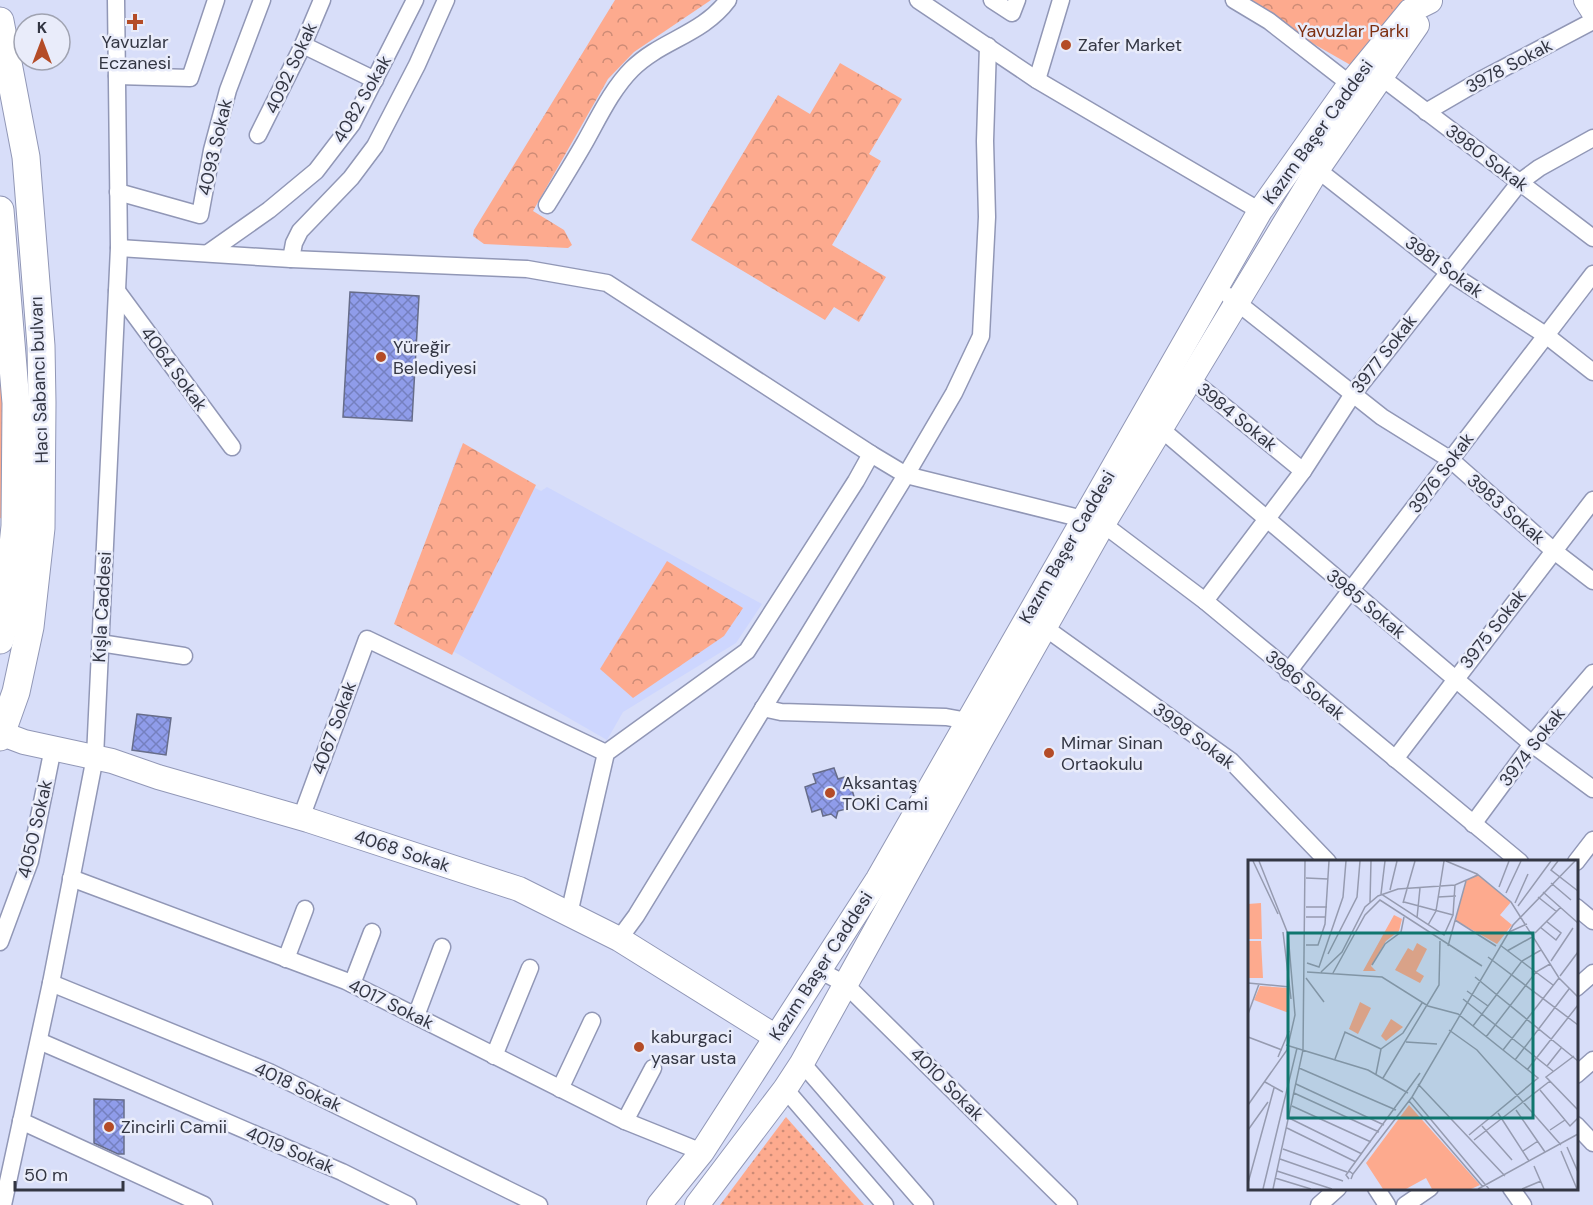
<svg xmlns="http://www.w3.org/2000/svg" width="1593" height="1205" font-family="'DM Sans',sans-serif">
  <defs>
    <pattern id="grass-dots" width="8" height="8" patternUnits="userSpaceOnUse" patternTransform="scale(1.5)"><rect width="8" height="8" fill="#fdaa8e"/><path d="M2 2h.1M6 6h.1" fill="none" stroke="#cd8b76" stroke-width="1.8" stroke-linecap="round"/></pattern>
    <pattern id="park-crowns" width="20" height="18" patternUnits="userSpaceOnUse" patternTransform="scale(1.5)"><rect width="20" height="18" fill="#fdaa8e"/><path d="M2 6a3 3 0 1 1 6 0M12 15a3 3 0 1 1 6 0" fill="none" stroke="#cd8b76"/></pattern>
    <pattern id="building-cross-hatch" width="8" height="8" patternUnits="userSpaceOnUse" patternTransform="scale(1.5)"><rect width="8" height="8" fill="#8f9cea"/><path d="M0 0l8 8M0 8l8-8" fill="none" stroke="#7580bf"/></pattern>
  </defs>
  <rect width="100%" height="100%" fill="#d8def9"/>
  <polygon fill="#cdd6fe" points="460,448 541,491 547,487 762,604 736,643 623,712 607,740 399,620"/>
  <g fill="url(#grass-dots)">
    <polygon points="0,356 3,356 3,519 0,518"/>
    <polygon points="786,1117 864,1205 720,1205"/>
  </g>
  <g fill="url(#park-crowns)">
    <polygon points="615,0 711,0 634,52 608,79 533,211 564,230 572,245 568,248 484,244 473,236 474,230"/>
    <polygon points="1237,0 1415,0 1361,71"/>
    <polygon points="840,63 902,99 869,154 881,161 832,245 886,277 859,322 834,307 825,320 691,240 778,95 810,114"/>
    <polygon points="463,443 536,485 452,655 394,624"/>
    <polygon points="667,561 743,608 724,636 633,698 600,669"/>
  </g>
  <g fill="url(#building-cross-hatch)" stroke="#676d8a" stroke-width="1.5">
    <polygon points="350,292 419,296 412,421 343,417"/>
    <polygon points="137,714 171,718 166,755 132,750"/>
    <polygon points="834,768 838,779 848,776 855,800 844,803 846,809 838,811 836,818 831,814 823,816 821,809 812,812 805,787 816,783 813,774"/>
    <polygon points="94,1099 124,1100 124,1154 118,1154 94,1143"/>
  </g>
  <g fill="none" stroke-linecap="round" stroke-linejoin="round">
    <g stroke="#9197b6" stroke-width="19">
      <g id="street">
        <polyline points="918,0 1037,80 1260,211"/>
        <polyline points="992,0 1012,13 1017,0"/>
        <polyline points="1234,0 1269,21 1350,84"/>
        <polyline points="303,45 375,80"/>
        <polyline points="117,76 190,78 216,0"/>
        <polyline points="1381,77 1593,238"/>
        <polyline points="1037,80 1061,0"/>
        <polyline points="1426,112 1481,80 1593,21"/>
        <polyline points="258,135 303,45 322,0"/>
        <polyline points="1309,163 1448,272 1547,336 1593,372"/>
        <polyline points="118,192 200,215 212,150 228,90 262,0"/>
        <path d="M 547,205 C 560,184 573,163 585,142 C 599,117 612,89 632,69 C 661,40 702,35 728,0"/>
        <polyline points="119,248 291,259 527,269 607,283 871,454 906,475 1103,524 1205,601 1520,862"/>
        <polyline points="208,253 269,210 316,171 352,124 415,0"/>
        <polyline points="291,259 294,243 300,231 351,178 375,146 417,65 446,0"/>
        <polyline points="117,291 232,447"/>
        <polyline points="1229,296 1382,417 1451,460 1554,551 1593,581"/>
        <polyline points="1181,378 1192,380 1303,471"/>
        <polyline points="1152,427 1161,429 1532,744 1593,789"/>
        <polyline points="1205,601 1303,471 1353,394 1520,182 1539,168 1593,138"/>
        <polyline points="1044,627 1231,761 1328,862"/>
        <polyline points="100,643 184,656"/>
        <polyline points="1288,672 1593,274"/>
        <polyline points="763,708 781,712 946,717 968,721"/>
        <polyline points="1395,759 1593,500"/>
        <polyline points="301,818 367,639 606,753"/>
        <polyline points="1473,824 1532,744 1593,673"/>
        <polyline points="1576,862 1593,840"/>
        <polyline points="71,878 346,981 625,1121 702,1152"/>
        <polyline points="1576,907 1593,921"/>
        <polyline points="569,914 606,753 747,651 856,481 871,454"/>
        <polyline points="619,939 636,916 906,475 954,393 981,336 987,217 985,141 988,46"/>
        <polyline points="0,942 30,861 53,748"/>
        <polyline points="286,959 305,909"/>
        <polyline points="819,970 845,984 1069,1205"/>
        <polyline points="51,983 269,1072 539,1205"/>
        <polyline points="352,984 372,932"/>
        <polyline points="1576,988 1593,973"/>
        <polyline points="416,1016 442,947"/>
        <polyline points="39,1041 342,1172 408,1205"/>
        <polyline points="494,1056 530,968"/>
        <polyline points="802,1063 925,1205"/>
        <polyline points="1576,1075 1593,1060"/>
        <polyline points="560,1089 592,1021"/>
        <polyline points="785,1089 885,1205"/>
        <polyline points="21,1121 204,1205"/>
        <polyline points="625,1121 653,1068"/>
        <polyline points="1576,1125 1593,1143"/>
        <polyline points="1376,1188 1387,1205"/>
        <polyline points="1511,1188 1523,1205"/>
        <polyline points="3,1205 51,983 95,757 119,248 116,0"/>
        <polyline points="1319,1205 1338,1188"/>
        <polyline points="1405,1205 1430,1188"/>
      </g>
    </g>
    <g stroke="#9197b6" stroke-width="26">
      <g id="secondary">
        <polyline points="1586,0 1593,11"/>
        <polyline points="0,733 24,742 112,761 158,777 308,820 519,889 619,939 776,1037"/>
        <polyline points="659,1205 702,1152 878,879 1260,211 1350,84 1410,11 1430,1"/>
        <polyline points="697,1205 785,1089 802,1063 981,740 1103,524 1317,170 1417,25"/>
      </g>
    </g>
    <g stroke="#9197b6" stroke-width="29">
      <g id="primary">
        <polyline points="0,21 26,157 41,346 42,403 41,528 30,627 16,692 0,737"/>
        <polyline points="0,210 16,403 15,526 5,621 0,640"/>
      </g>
    </g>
    <use href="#street" stroke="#fff" stroke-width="16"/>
    <use href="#secondary" stroke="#fff" stroke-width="24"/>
    <use href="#primary" stroke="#fff" stroke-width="27"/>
  </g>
  <g fill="#b44c27" stroke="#e9ecfa" stroke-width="2">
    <path d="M132 13h6v6h6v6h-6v6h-6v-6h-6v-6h6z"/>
    <circle cx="1066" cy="45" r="6"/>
    <circle cx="381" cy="357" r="6"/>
    <circle cx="1049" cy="753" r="6"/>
    <circle cx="830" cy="793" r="6"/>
    <circle cx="639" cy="1047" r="6"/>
    <circle cx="109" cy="1127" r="6"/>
  </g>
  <g text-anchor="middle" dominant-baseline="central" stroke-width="5" stroke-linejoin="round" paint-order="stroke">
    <g font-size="18" fill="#7d2f11" stroke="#e9ecfa">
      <text x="1353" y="31">Yavuzlar Parkı</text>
    </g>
    <g font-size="18" fill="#333643" stroke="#e9ecfa" text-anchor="start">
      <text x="135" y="42" text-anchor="middle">Yavuzlar<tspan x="135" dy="21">Eczanesi</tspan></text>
      <text x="1078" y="45">Zafer Market</text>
      <text x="393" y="347">Yüreğir<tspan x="393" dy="21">Belediyesi</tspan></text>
      <text x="1061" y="743">Mimar Sinan<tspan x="1061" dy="21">Ortaokulu</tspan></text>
      <text x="842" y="783">Aksantaş<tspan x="842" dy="21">TOKİ Cami</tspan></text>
      <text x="651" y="1037">kaburgaci<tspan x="651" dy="21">yasar usta</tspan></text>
      <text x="121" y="1127">Zincirli Camii</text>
    </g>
    <g font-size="18" fill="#333643" stroke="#e9ecfa">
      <text transform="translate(1509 66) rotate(-28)">3978 Sokak</text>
      <text transform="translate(291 68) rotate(-65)">4092 Sokak</text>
      <text transform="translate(362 99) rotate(-60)">4082 Sokak</text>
      <text transform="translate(1318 132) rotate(-54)">Kazım Başer Caddesi</text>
      <text transform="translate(215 147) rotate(-77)">4093 Sokak</text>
      <text transform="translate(1487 158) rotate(37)">3980 Sokak</text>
      <text transform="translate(1444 267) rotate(36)">3981 Sokak</text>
      <text transform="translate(1384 354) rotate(-52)">3977 Sokak</text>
      <text transform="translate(174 369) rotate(54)">4064 Sokak</text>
      <text transform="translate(39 380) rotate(-92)">Hacı Sabancı bulvarı</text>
      <text transform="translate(1237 417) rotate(39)">3984 Sokak</text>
      <text transform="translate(1441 473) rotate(-53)">3976 Sokak</text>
      <text transform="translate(1506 509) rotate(41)">3983 Sokak</text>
      <text transform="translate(1067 547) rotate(-60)">Kazım Başer Caddesi</text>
      <text transform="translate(1366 604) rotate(40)">3985 Sokak</text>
      <text transform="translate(102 607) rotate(-87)">Kışla Caddesi</text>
      <text transform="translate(1493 629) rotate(-52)">3975 Sokak</text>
      <text transform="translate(1305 685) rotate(40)">3986 Sokak</text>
      <text transform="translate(334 728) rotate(-70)">4067 Sokak</text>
      <text transform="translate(1194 736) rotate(37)">3998 Sokak</text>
      <text transform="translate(1532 747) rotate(-52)">3974 Sokak</text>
      <text transform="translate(35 829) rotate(-77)">4050 Sokak</text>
      <text transform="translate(402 851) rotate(18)">4068 Sokak</text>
      <text transform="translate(821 966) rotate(-57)">Kazım Başer Caddesi</text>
      <text transform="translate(391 1004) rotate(26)">4017 Sokak</text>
      <text transform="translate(947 1084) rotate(45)">4010 Sokak</text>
      <text transform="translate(298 1087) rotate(25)">4018 Sokak</text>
      <text transform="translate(290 1150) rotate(23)">4019 Sokak</text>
    </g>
  </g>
  <g transform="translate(1248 860)">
    <rect width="330" height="330" fill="#d8def9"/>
    <path d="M 12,126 L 41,128 L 41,153 L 6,140 ZM 161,245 L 232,325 L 223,329 L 184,329 L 178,318 L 158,329 L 135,329 L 118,303 Z" fill="#fdaa8e"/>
    <path d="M 229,14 L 263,42 L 252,55 L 264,65 L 249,84 L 207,60 L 218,21 ZM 146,55 L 154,59 L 151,71 L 138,81 L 123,106 L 128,111 L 115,111 ZM 169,83 L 179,89 L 168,111 L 176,116 L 172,123 L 147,110 L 160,88 L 165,91 ZM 112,142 L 123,148 L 110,174 L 101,169 ZM 143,159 L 155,167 L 138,181 L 133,176 Z" fill="#fdaa8e"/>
    <path d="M 13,43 L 14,79 L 0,79 L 0,44 ZM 0,81 L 13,81 L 15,118 L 0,118 Z" fill="#fdaa8e"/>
    <path fill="none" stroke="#969bb0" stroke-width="1.5" d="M 5,1 L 30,54M 137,1 L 133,34 L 196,75 L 205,55 L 207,25M 198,1 L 229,14 L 263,42 L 311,118 L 330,137M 310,1 L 303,10 L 330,31M 58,18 L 80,19M 303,23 L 323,40M 251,27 L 261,1M 142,30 L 149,1M 295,32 L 330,63M 258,33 L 273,1M 190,37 L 208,36M 290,37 L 309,52M 122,42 L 123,1M 156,42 L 205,55M 155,43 L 167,1M 267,43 L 280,14M 270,46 L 303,1M 58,47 L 79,47M 58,57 L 78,57M 169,58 L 172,28M 207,60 L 248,86M 180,65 L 188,51 L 196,1M 292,67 L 308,80 L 313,73 L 298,61M 35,72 L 43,139M 261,72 L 279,64M 287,73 L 313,47M 58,85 L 70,85 L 77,64 L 81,1M 252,85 L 305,125M 200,86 L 218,21M 259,91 L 286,76M 80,94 L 109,37 L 112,1M 240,97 L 330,165M 303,101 L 325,68M 59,103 L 71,107 L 95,37 L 98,1M 124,105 L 137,84 L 153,72 L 156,57M 59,112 L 134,117 L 180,146 L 210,154 L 290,218 L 221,275M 73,112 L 94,92 L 117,47 L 130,36 L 150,29 L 207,25 L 230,15M 85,113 L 117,55 L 132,40 L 234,106M 312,116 L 330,92M 227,117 L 330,201M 58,118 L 76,142M 0,123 L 42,127M 219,131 L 240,146M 215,139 L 305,211M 0,154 L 11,124M 225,166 L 274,101 L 293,90M 201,170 L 229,190 L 313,285M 0,177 L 34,190M 238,177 L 288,112 L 302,104M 158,182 L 189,184M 38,185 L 120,210 L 160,233M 255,190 L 311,118M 326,196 L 298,217 L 330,250M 30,197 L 41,171M 87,199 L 97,172 L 133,189M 267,200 L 321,129M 299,206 L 314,187M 51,208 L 148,250M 279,210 L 330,145M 128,214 L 133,189 L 155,173 L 174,143M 135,218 L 191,125 L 192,81M 17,222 L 35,232M 48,224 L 136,265M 170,224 L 257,316M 292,230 L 322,266 L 330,258M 46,233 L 131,272M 164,237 L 241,329M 161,241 L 235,327M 0,245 L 39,190 L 47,155 L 40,74 L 11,1M 44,246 L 123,282M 268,250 L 297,292M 250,253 L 281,301M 41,258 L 114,294M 234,266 L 264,300M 39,268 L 108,302M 0,270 L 20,242M 302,270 L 317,260M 226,280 L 302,221M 319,287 L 330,312M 35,289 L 99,312M 275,291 L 290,281M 313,291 L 329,329M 32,299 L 95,321M 286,306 L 296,329M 29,311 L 84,329M 100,312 L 172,213M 105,314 L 164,237 L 265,65 L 327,1M 27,318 L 63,329M 101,319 L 98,315 L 101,311 L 105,314 L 103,319M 0,323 L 26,228M 15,329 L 49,188M 25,329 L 55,190 L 57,1M 230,329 L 330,274M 274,329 L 293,321"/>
    <path fill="#0f766e" fill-opacity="0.15" stroke="#0f766e" stroke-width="3" d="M 40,73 L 285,73 L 285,258 L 40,258 Z"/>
    <rect width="330" height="330" fill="none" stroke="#333643" stroke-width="3"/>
  </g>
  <g transform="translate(42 42)"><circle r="28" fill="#e9ecfa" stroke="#a0a3b1" stroke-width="1.5"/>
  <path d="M0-4.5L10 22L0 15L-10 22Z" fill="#b44c27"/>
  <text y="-9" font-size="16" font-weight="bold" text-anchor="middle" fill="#333643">K</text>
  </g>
  <path d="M15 1181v9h108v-9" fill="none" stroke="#333643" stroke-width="3"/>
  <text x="24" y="1181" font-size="18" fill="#333643" stroke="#e9ecfa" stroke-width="4.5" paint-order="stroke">50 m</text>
</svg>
